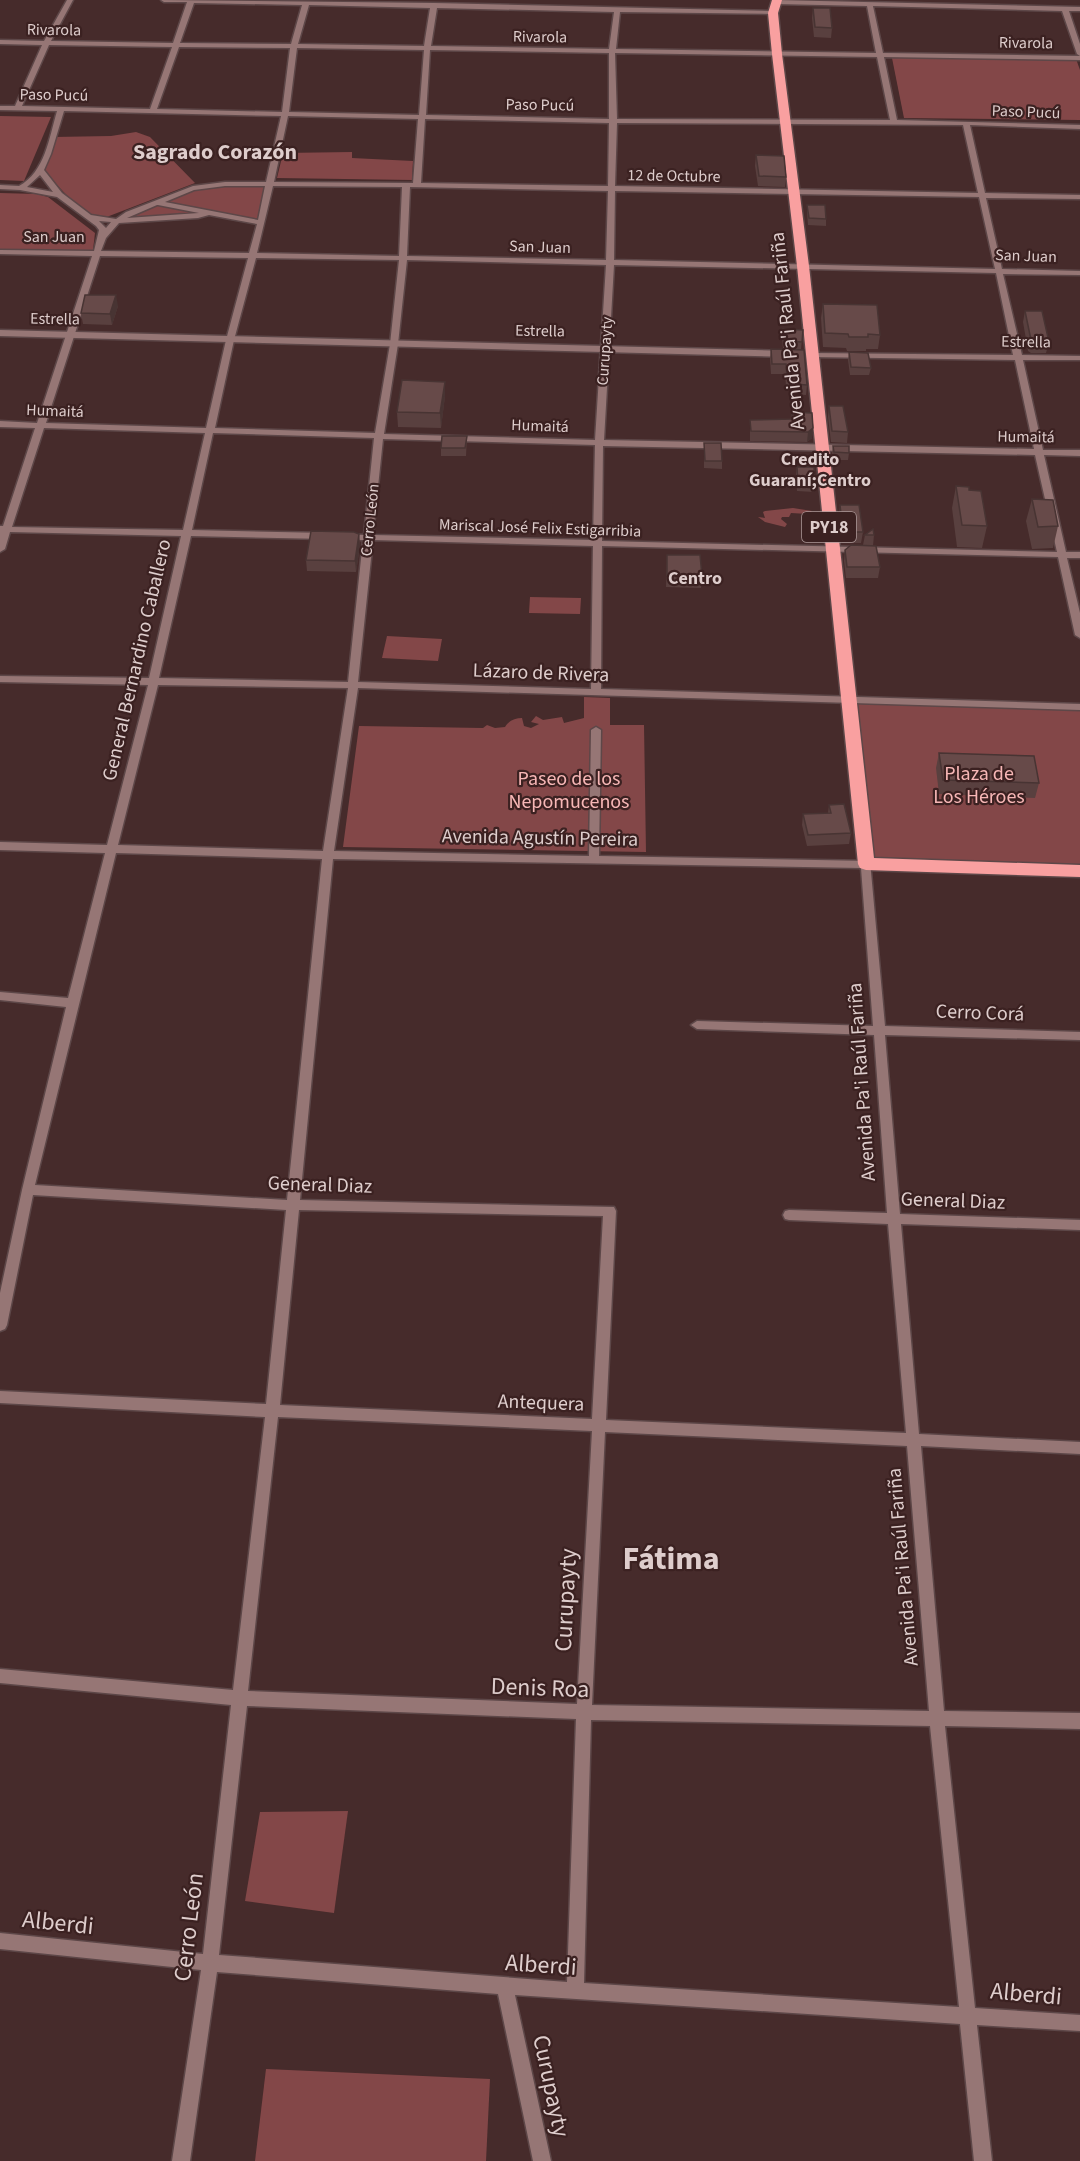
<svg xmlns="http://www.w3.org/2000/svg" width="1080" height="2161" font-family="'Source Sans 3',sans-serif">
  <rect width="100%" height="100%" fill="#462b2b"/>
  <g fill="#834748">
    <polygon points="891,53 1075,56 1080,70 1080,120 904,118"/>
    <polygon points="0,116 51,117 24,181 0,180"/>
    <polygon points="136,132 150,137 195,183 104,218 88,218 43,170 53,137 111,136"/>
    <polygon points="352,152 352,158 413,161 412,180 277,178 283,153"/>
    <polygon points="268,184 261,223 209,213 126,220 129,214 209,185"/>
    <polygon points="0,193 37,194 48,197 95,233 93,250 0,250"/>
    <polygon points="793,508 812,511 808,514 791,513 789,517 782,517 781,519 787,524 785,527 765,522 758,517 765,518 763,512 765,511"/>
    <polygon points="530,597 581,598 580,614 529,613"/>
    <polygon points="387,636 442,639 438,661 382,658"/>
    <path d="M 584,697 L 610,698 L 610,725 L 644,725 L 646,852 L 343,847 L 359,726 L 483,728 L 487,725 L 495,728 L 505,727 C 508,721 515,718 522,718 L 524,726 L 531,728 L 539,724 L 531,722 L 536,716 L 543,720 L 562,717 L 564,723 L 584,718 Z"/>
    <polygon points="851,700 1080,708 1080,869 869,863"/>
    <polygon points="348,1811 334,1913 245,1901 260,1812"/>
    <polygon points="266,2069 490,2079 486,2161 255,2161"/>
  </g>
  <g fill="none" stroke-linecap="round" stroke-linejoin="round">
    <g stroke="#5d4748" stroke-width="3">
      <path id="street" d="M 67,0 L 73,0 L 51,41 L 173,43 L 187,2 L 164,2 L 161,0 L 434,3 L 773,11 L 775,12 L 775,14 L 620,12 L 616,49 L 876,53 L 867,6 L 776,4 L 773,2 L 776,0 L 1080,7 L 1080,11 L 1069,11 L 1080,44 L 1080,60 L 884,57 L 897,120 L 1080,125 L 1080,129 L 970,125 L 985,193 L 1080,195 L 1080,199 L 986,198 L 1002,269 L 1080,271 L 1080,275 L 1003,274 L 1022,355 L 1080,356 L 1080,360 L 1023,360 L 1043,450 L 1080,450 L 1080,456 L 1044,455 L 1066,552 L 1080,552 L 1080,558 L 1067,558 L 1080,613 L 1080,638 L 1075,635 L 1058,557 L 602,546 L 601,689 L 1080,704 L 1080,710 L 358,688 L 334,851 L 589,856 L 591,730 L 596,727 L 601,730 L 599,856 L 870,861 L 885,1026 L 1080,1032 L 1080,1040 L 885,1035 L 900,1214 L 1080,1220 L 1080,1230 L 901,1224 L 919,1434 L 1080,1442 L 1080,1454 L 921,1446 L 944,1711 L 1080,1713 L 1080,1729 L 945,1726 L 975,2008 L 1080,2015 L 1080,2031 L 977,2025 L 992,2161 L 974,2161 L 960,2024 L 515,1995 L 551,2161 L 533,2161 L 498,1994 L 217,1972 L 190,2161 L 172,2161 L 201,1970 L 0,1949 L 0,1933 L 203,1954 L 231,1705 L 0,1683 L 0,1669 L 233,1690 L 265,1417 L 0,1403 L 0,1391 L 266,1404 L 286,1210 L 33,1195 L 7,1325 L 5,1329 L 0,1331 L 0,1293 L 22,1190 L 66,1007 L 0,1000 L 0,992 L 68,998 L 105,853 L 0,850 L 0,842 L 107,845 L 148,685 L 0,682 L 0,676 L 149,678 L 181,536 L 10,532 L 5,549 L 0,552 L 0,526 L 3,526 L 35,428 L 0,427 L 0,421 L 37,423 L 92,256 L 0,254 L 0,250 L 94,251 L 99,230 L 96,226 L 57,197 L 20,190 L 0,189 L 0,185 L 19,186 C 45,172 49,138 57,111 L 0,110 L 0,106 L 15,106 L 42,45 L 0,44 L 0,40 L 44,41 ZM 194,3 L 302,5 L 291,44 L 180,43 ZM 309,5 L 430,8 L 424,46 L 298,44 ZM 873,6 L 1062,11 L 1077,54 L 1080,56 L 883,53 ZM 437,8 L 614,12 L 609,49 L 431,46 ZM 49,45 L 172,47 L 150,109 L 22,106 ZM 179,47 L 290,48 L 282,112 L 157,109 ZM 297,48 L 424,50 L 419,115 L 289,112 ZM 430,50 L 609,53 L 609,119 L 426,115 ZM 615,53 L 877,57 L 890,120 L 617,119 ZM 64,111 L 281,116 L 266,182 L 225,182 L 193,186 L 126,212 L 116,219 L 91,215 L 62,193 L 44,170 L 51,154 ZM 288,116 L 418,119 L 413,183 L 274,182 ZM 425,119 L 609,123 L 608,186 L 421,183 ZM 617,123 L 963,125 L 978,193 L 615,186 ZM 40,175 L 53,192 L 27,187 ZM 225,186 L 265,186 L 258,220 L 165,202 L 194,190 ZM 273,186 L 402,187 L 399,256 L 257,253 ZM 410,187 L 608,191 L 606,260 L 407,256 ZM 615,191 L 979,197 L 995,269 L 614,260 ZM 157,205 L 158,205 L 199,213 L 127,218 ZM 209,215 L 257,224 L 249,253 L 101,251 L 106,238 L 119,223 L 198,218 ZM 99,221 L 111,222 L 106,228 ZM 100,256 L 248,258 L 226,340 L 206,428 L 46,423 ZM 256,258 L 399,260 L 390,344 L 375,433 L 215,428 L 234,340 ZM 407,260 L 606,265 L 595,440 L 384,434 L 398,344 ZM 614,265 L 996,273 L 1013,355 L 811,353 L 807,355 L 811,357 L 1015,360 L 1034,449 L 604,440 ZM 44,428 L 205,433 L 183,530 L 12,527 ZM 213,433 L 374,438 L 364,535 L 343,534 L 338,537 L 343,540 L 363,540 L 348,682 L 159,678 L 191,536 L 326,539 L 331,536 L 326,533 L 192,530 ZM 383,439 L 595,445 L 593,540 L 373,535 ZM 603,446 L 1035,455 L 1057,552 L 602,541 ZM 373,540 L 593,546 L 591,689 L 358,682 ZM 158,685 L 348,688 L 323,851 L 118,845 ZM 116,853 L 322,859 L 287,1200 L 35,1185 ZM 333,859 L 861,868 L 873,1026 L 697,1021 L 691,1025 L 697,1029 L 874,1035 L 887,1213 L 789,1210 L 785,1211 L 783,1215 L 785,1219 L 789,1220 L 888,1224 L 906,1433 L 606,1420 L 616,1211 L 614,1207 L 300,1200 ZM 299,1210 L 603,1216 L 592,1419 L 280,1405 ZM 278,1417 L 592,1431 L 577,1704 L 248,1691 ZM 605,1432 L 907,1446 L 929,1711 L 592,1705 ZM 247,1706 L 576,1719 L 567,1982 L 219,1955 ZM 591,1720 L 930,1726 L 959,2007 L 584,1983 Z"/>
    </g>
    <g stroke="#5d4748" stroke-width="3">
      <polygon id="secondary" points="0,330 789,351 794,354 789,357 0,336"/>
    </g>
    <g stroke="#5d4748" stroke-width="3">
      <polygon id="highway" points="772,0 782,0 778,13 782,54 809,266 874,858 1080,865 1080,877 866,870 860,868 858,864 797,266 772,54 768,13"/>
    </g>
    <use href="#street" fill="#967675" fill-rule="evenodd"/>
    <use href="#secondary" fill="#967675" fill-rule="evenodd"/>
    <use href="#highway" fill="#f9a0a0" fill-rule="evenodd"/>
  </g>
  <g fill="#59403f">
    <polygon points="813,8 832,28 831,38 814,37 812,18"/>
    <polygon points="756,155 786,177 785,187 758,186 755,166"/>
    <polygon points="807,205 826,219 826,226 808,225 807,212"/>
    <polygon points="823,304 880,335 878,349 866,349 866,351 847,351 846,348 823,347 821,318"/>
    <polygon points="118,306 112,325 83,324 81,313"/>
    <polygon points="1025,311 1049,342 1046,353 1031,353 1028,351 1023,322"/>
    <polygon points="783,329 803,330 801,349 783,349 782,336"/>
    <polygon points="771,349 807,385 806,395 792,394 791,386 786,386 785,374 771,374 770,359"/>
    <polygon points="849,352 871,368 869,375 850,375 848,360"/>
    <polygon points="445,382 445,396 441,428 398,427 397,412"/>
    <polygon points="829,406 848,432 847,443 831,442 828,417"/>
    <polygon points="792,412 812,438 807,442 750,441 750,420 791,419"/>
    <polygon points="467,436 466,456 441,456 441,448"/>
    <polygon points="704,443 722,461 722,469 704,468"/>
    <polygon points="833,446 849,453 848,460 833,460 832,453"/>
    <polygon points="797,467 815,484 814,492 797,491 796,474"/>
    <polygon points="956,486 969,490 987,526 982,548 957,547 952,508"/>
    <polygon points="1032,499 1058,526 1053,548 1032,549 1026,521"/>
    <polygon points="840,505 863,532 861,543 842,543 839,516"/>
    <polygon points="359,534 360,546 356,572 307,571 306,560"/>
    <polygon points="865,535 874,535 873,546 880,567 878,578 846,578 844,561 845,550 863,545"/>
    <polygon points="667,555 702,576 701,588 666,587"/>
    <polygon points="939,753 1039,783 1035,798 939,794 936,768"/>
    <polygon points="829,805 851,833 849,844 807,846 802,825 803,814 828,813"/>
  </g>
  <g fill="#483433">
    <polygon points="116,295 118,306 112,325 110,314"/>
    <polygon points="445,382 445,396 441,428 440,413"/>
    <polygon points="813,428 812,438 807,442 808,432"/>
    <polygon points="359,534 360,546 356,572 355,561"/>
  </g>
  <g fill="#674a49" stroke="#483433" stroke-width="1.5">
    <polygon points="813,8 830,8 832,28 815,27"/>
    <polygon points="756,155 784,156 786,177 759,176"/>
    <polygon points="807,205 825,205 826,219 809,218"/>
    <polygon points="85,295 116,295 110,314 81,313"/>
    <polygon points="823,304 877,305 880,335 868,334 868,337 849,337 848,334 825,333"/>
    <polygon points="1025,311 1042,311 1049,342 1034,342 1031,340"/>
    <polygon points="783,329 803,330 802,342 784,341"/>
    <polygon points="771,349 804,350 807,385 793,384 792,377 787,377 786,364 772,364"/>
    <polygon points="849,352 868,353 871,368 851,367"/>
    <polygon points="402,380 445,382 440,413 397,412"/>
    <polygon points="829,406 843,406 848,432 832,431"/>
    <polygon points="792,412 812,413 813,428 808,432 751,431 750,420 792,419"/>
    <polygon points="442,436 467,436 465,448 441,448"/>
    <polygon points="704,443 721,443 722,461 705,461"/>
    <polygon points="833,446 849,446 849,453 834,452"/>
    <polygon points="797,467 814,467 815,484 798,484"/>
    <polygon points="956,486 969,487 969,490 981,491 987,526 962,525"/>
    <polygon points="1032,499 1053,500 1058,526 1038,527"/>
    <polygon points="840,505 859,505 863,532 843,532"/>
    <polygon points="873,529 874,535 865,535"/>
    <polygon points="311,531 354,532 359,534 355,561 306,560"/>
    <polygon points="851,545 876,546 880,567 847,567 845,550"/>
    <polygon points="667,555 700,555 702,576 667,576"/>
    <polygon points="939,753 1034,756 1039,783 943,780"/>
    <polygon points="844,804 851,833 808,835 803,814 831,813 829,805"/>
  </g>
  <g text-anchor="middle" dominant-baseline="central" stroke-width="4.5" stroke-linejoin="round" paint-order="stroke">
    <g font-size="16" fill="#decdcc" stroke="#3b2121">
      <text transform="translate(54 30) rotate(1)">Rivarola</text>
      <text transform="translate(540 37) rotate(1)">Rivarola</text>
      <text transform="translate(1026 43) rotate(1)">Rivarola</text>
      <text transform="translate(54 95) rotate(1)">Paso Pucú</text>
      <text transform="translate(540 105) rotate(1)">Paso Pucú</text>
      <text transform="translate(1026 112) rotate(2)">Paso Pucú</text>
      <text transform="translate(674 176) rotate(1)">12 de Octubre</text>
      <text x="54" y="237">San Juan</text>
      <text transform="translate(540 247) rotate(2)">San Juan</text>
      <text transform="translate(1026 256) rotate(2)">San Juan</text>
      <text transform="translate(55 319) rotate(1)">Estrella</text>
      <text transform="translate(540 331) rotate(1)">Estrella</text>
      <text transform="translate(1026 342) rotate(1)">Estrella</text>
      <text transform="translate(605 351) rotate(-86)">Curupayty</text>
      <text transform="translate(55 411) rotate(2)">Humaitá</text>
      <text transform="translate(540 426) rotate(2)">Humaitá</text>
      <text transform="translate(1026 437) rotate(1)">Humaitá</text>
      <text transform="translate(370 520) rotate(-84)">Cerro León</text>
      <text transform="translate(540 528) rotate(2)">Mariscal José Felix Estigarribia</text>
    </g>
    <g font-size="18" font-weight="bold" fill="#decdcc" stroke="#3b2121">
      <text x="810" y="459">Credito<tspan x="810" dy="21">Guaraní;Centro</tspan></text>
      <text x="695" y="578">Centro</text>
    </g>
    <rect fill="#3b2121" stroke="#ad9999" stroke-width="1.5" x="802" y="512" width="54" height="30" rx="4.5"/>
    <g font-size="18" font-weight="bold" fill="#decdcc">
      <text x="829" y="527">PY18</text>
    </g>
    <g font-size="20" fill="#decdcc" stroke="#3b2121">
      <text transform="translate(788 331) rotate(-96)">Avenida Pa'i Raúl Fariña</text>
      <text transform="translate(137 660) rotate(-77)">General Bernardino Caballero</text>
      <text transform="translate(541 673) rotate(2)">Lázaro de Rivera</text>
      <text transform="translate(540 838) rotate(1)">Avenida Agustín Pereira</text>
      <text transform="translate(980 1013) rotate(2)">Cerro Corá</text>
      <text transform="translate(862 1082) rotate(-94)">Avenida Pa'i Raúl Fariña</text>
      <text transform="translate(320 1185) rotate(2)">General Diaz</text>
      <text transform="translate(953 1201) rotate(2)">General Diaz</text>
      <text transform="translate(541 1403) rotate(2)">Antequera</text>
      <text transform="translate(903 1567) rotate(-95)">Avenida Pa'i Raúl Fariña</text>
    </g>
    <g font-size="20" fill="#f7b7b6" stroke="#3b2121">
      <text x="979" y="774">Plaza de<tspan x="979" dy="23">Los Héroes</tspan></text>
      <text x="569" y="779">Paseo de los<tspan x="569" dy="23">Nepomucenos</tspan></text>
    </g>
    <g font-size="22" font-weight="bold" fill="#decdcc" stroke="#3b2121">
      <text x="215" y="152">Sagrado Corazón</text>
    </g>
    <g font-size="24" fill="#decdcc" stroke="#3b2121">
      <text transform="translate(566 1600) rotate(-87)">Curupayty</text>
      <text transform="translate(540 1688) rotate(2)">Denis Roa</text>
      <text transform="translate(58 1923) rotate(6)">Alberdi</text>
      <text transform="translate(189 1927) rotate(-83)">Cerro León</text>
      <text transform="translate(541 1965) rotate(4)">Alberdi</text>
      <text transform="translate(1026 1994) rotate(5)">Alberdi</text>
      <text transform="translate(551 2086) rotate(78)">Curupayty</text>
    </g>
    <g font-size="32" font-weight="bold" fill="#decdcc" stroke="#3b2121">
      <text x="671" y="1559">Fátima</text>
    </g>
  </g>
</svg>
